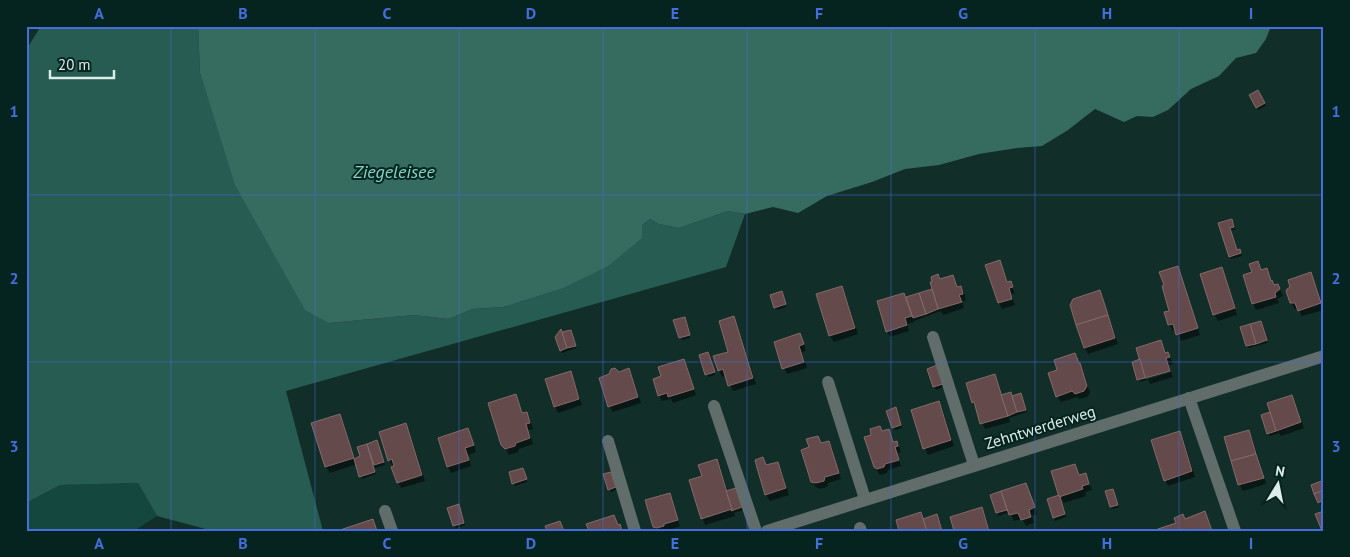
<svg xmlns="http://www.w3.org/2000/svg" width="1350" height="557" font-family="'PT Sans',sans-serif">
  <rect width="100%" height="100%" fill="#112e28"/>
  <polygon fill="#14473e" points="138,483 157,516 134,531 26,531 26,503 60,485"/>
  <polygon fill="#265c51" points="41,26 198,26 200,73 214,116 329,323 414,315 448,319 473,309 504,307 561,289 642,225 650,219 659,224 679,228 728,211 745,214 726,267 286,391 323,531 213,531 157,516 138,483 60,485 26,503 26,50"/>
  <polygon fill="#366b60" points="198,26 1271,26 1266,39 1256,53 1236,58 1219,76 1191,89 1168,110 1153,117 1137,116 1124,122 1095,109 1068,130 1042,146 1017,148 979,154 939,165 905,169 872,182 827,196 798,213 773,207 745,214 728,211 679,228 659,224 650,219 642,225 642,238 608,266 561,289 504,307 473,309 448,319 414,315 329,323 305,310 235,185 200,73"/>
  <g fill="#0007">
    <polygon points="1258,92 1266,106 1258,110 1250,96"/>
    <polygon points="1233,223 1235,229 1230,231 1237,251 1240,250 1242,256 1231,259 1219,224"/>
    <polygon points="999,262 1003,268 1008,284 1010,283 1015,293 1011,294 1015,305 1002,309 999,303 986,266"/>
    <polygon points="1258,262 1262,271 1266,270 1274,286 1278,285 1283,296 1277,299 1279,303 1256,310 1253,304 1253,273"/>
    <polygon points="1177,267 1181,274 1200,335 1181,341 1176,330 1173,331 1170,325 1166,313 1171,312"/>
    <polygon points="1221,269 1224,275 1237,315 1218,321 1214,314"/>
    <polygon points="1311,274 1314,280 1324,310 1302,316 1298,309 1295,309 1291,303"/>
    <polygon points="953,276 958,288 960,287 964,293 966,300 962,302 964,308 943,315 941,311 914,321 914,322 907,324 909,331 890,337 887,331 906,298 933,289 941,280"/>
    <polygon points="841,288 845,294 858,334 834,342 830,336 817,295"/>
    <polygon points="783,295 786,307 777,310 775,307"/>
    <polygon points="1102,298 1118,344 1088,354 1085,348"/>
    <polygon points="734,318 737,324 756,384 733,391 730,385 727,375 722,377 719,370 730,352"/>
    <polygon points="675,321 686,321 690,338 682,340"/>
    <polygon points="1262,325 1267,343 1249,348 1247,346"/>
    <polygon points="570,331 576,348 562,353 561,350 562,334"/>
    <polygon points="800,335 803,341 806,351 802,352 807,368 787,374 784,368"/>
    <polygon points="1160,342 1166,354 1168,353 1173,364 1169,365 1170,369 1146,377 1146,380 1171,372 1173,377 1150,384 1148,380 1140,382 1133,363 1139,361"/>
    <polygon points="1075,354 1083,371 1090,393 1087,397 1079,399 1077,397 1061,402 1057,396"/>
    <polygon points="701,356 709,357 715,375 708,377"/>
    <polygon points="684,361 687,367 696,395 673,403 671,399 662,401 659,395 663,377"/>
    <polygon points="928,369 944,387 936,390"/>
    <polygon points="629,370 632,376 641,403 613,412 609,406 619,373"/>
    <polygon points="570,372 573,378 582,405 558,413 555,407"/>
    <polygon points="997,382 1002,396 1022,397 1027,412 1009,418 1010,422 985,429 973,403 967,384"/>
    <polygon points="516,396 523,415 526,414 530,420 533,429 528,430 533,444 519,449 518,452 509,455 503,444"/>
    <polygon points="1292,396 1295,403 1304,428 1281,436 1279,433 1269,436 1268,433 1270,413"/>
    <polygon points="938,402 942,408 954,446 928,455 925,448"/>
    <polygon points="897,412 902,428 895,430 893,427"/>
    <polygon points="339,415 343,422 355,460 361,457 358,448 377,441 385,465 374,468 376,474 362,479 357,464 330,473 326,467"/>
    <polygon points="405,425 409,431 425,481 401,488 398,482 393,467 389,460"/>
    <polygon points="468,430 471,436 476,452 468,455 471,466 451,473 448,467 439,439"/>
    <polygon points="889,431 894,443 896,442 900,449 901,452 897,453 901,466 888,470 887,473 881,475 879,474 875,467 882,433"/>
    <polygon points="1248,431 1252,437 1266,484 1243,491 1240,485"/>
    <polygon points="1179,432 1183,438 1195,477 1168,486 1165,480"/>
    <polygon points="828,442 832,448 841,479 828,483 827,487 820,489 816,487 812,481 821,444"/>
    <polygon points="763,459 767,467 777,464 781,470 789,495 770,501 766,495"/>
    <polygon points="717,461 720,467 728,492 735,490 743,510 734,513 735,516 705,525 702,518"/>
    <polygon points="1074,465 1080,476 1085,474 1092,490 1085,492 1086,496 1064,503 1061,498 1053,472"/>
    <polygon points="524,472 527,482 515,486 514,483"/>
    <polygon points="612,476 616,490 611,492 609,489"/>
    <polygon points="1324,481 1324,504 1320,505 1319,502"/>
    <polygon points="1026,484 1029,490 1037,514 1032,516 1034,523 1026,526 1022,519 1014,521 1010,512 999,516 992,496"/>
    <polygon points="1113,490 1119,507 1113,509 1112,507"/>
    <polygon points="669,494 672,500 680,526 667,531 657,531 654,527"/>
    <polygon points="1058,497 1061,499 1066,517 1055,521 1048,500"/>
    <polygon points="460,508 465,525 456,528 454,525"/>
    <polygon points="981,509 985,515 990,531 956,531"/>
  </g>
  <g fill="#654a4b" stroke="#86696a">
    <polygon points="1258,90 1265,103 1256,108 1249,95"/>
    <polygon points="1232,219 1234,227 1230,228 1237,250 1240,249 1241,253 1229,257 1218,223"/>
    <polygon points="1000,260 1007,282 1011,281 1013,287 1009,288 1012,299 998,303 985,265"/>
    <polygon points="1258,261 1261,270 1267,268 1271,281 1272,280 1274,285 1278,284 1280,289 1275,293 1276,297 1252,304 1243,275 1252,272 1249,264"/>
    <polygon points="1178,266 1198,328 1176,335 1173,324 1168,325 1164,312 1169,311 1162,286 1164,285 1159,272"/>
    <polygon points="1222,267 1235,308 1213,315 1200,274"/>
    <polygon points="1311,272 1321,303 1298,311 1295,303 1290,303 1286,291 1287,289 1290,287 1288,280"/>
    <polygon points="938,274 940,279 953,275 957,287 961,286 963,294 959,295 962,302 938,309 930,282 932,282 931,277"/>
    <polygon points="842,286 855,328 829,336 816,294"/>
    <polygon points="932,289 938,309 926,314 919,293"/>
    <polygon points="1100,290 1108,315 1076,325 1070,305 1073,299"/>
    <polygon points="782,291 786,304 774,308 770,295"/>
    <polygon points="904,293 912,316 905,318 907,325 886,332 877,301"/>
    <polygon points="919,293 926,314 913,318 906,297"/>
    <polygon points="1108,315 1115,338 1084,348 1076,325"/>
    <polygon points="734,316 753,378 728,386 723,369 718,371 713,356 728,352 719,321"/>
    <polygon points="685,317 690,335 679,338 673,320"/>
    <polygon points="1261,321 1267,340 1256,344 1250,324"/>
    <polygon points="1250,324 1256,344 1246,346 1240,327"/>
    <polygon points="561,329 567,348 560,351 555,337"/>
    <polygon points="571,330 576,346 567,348 562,332"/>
    <polygon points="800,333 804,344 799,346 804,362 782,369 774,342"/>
    <polygon points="1161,340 1165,353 1168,352 1170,357 1166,358 1170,371 1145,378 1136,348"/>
    <polygon points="708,352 715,372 705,375 699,355"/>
    <polygon points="1075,353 1079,363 1080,363 1087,386 1084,391 1075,394 1072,391 1056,397 1048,373 1057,370 1054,360"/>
    <polygon points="684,359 694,389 668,397 667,393 658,396 653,379 661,376 658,367"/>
    <polygon points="1140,359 1145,378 1137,380 1132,362"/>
    <polygon points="937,365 943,384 933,387 927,369"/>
    <polygon points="615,368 619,372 629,368 638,397 608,407 599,378 609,374 611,369"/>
    <polygon points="571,371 579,399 554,407 545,379"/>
    <polygon points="995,374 1008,416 980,424 974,402 972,403 966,383"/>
    <polygon points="1011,392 1017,412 1008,416 1001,395"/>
    <polygon points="1021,393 1026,410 1017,412 1012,396"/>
    <polygon points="516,394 522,413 527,412 530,423 526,424 530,438 516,443 515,446 505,449 501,445 488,403"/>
    <polygon points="1292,395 1301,422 1276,431 1267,403"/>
    <polygon points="939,401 951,440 923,449 911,410"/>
    <polygon points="896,407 901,425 892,428 886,411"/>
    <polygon points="1270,412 1276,431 1267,434 1261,415"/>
    <polygon points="340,414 354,458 325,467 311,423"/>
    <polygon points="406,423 422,475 397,483 391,467 394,466 392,459 388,461 379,432"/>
    <polygon points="880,426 882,431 889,429 893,442 897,441 898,446 895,447 899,460 885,464 884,467 877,469 874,467 864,437 871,435 870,429"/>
    <polygon points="468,428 474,445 465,448 469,460 447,467 438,438"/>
    <polygon points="1249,430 1256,454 1231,461 1224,437"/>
    <polygon points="1180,431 1192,471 1164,481 1151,440"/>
    <polygon points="818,436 821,443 829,441 839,473 825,477 824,481 816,483 811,482 801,450 809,447 806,439"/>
    <polygon points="377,440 384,462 374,465 367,444"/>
    <polygon points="367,444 375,472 359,477 354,459 360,456 357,447"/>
    <polygon points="1256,454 1264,478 1238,485 1231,461"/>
    <polygon points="763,457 766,465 778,462 786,488 765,495 757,468 755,460"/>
    <polygon points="717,459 732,509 701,519 689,480 702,476 698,465"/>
    <polygon points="1075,464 1079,475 1086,473 1089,484 1082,486 1083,489 1059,497 1051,471"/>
    <polygon points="523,468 527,479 512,484 509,472"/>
    <polygon points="611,472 616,487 608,490 603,474"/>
    <polygon points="1324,480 1324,490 1314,494 1311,485"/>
    <polygon points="1026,483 1035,507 1029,510 1031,517 1021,520 1018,513 1009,515 1001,491"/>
    <polygon points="736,488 742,507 731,511 732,509 726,491"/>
    <polygon points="1113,489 1118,505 1110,507 1105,491"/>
    <polygon points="1324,490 1324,500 1318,503 1314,494"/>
    <polygon points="1001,491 1007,510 996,513 990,495"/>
    <polygon points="670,493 678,520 664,524 664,526 657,528 653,527 645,500"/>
    <polygon points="1059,495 1060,497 1065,514 1053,518 1047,499"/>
    <polygon points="459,504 464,523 453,526 447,508"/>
    <polygon points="982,507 989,531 954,531 950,517"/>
    <polygon points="1205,511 1212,531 1156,531 1155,530 1176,523 1174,518 1183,514 1185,519"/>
    <polygon points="1324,511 1324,531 1322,531 1315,514"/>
    <polygon points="921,512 927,531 899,531 896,520"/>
    <polygon points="937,514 942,531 927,531 923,519"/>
    <polygon points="614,515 618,525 620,524 622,531 589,531 586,524"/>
    <polygon points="373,519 377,531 337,531"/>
    <polygon points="560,521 564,531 547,531 545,526"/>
  </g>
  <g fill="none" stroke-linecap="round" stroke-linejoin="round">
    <g stroke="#606d6a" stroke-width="12">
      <polyline points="933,337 974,465"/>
      <polyline points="828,382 865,499"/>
      <polyline points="1189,398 1235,531"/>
      <polyline points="714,406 756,531"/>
      <polyline points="608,441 635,531"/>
      <polyline points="385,511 392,531"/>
      <polyline points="860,528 861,531"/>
      <polyline points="767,531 1324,356"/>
    </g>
  </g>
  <path fill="none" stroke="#436edb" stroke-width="1" stroke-opacity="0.55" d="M 171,26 L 171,531M 315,26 L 315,531M 459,26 L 459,531M 603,26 L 603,531M 747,26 L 747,531M 891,26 L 891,531M 1035,26 L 1035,531M 1179,26 L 1179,531M 26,195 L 1324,195M 26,362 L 1324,362"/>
  <g text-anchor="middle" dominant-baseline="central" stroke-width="4" stroke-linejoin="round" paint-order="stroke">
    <g font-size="16" fill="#dcece8" stroke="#06241f">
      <text transform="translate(1040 427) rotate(-17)">Zehntwerderweg</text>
    </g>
    <g font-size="18" font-style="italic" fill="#80d9c6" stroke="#06241f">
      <text x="394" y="171">Ziegeleisee</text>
    </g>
  </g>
  <rect width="1350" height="557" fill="none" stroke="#06241f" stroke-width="55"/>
  <g transform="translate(1278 484) rotate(10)" stroke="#06241f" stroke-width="4" paint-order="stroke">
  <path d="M0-4L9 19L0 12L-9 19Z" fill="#dcece8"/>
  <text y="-8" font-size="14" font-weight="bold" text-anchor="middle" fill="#dcece8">N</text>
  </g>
  <path d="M50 70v8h64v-8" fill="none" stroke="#dcece8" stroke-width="2.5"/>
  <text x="58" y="70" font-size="15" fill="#dcece8" stroke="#06241f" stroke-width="4" paint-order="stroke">20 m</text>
  <rect x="28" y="28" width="1294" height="502" fill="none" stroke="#436edb" stroke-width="2"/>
  <g font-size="16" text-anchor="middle" font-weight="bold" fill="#436edb">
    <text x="99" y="19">A</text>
    <text x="243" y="19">B</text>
    <text x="387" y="19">C</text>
    <text x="531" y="19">D</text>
    <text x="675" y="19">E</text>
    <text x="819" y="19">F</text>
    <text x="963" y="19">G</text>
    <text x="1107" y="19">H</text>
    <text x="1251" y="19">I</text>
    <text x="14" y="117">1</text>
    <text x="1336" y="117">1</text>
    <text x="14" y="284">2</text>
    <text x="1336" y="284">2</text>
    <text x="14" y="452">3</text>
    <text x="1336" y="452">3</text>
    <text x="99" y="549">A</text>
    <text x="243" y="549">B</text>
    <text x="387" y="549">C</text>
    <text x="531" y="549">D</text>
    <text x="675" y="549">E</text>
    <text x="819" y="549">F</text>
    <text x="963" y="549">G</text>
    <text x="1107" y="549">H</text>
    <text x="1251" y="549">I</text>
  </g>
</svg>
